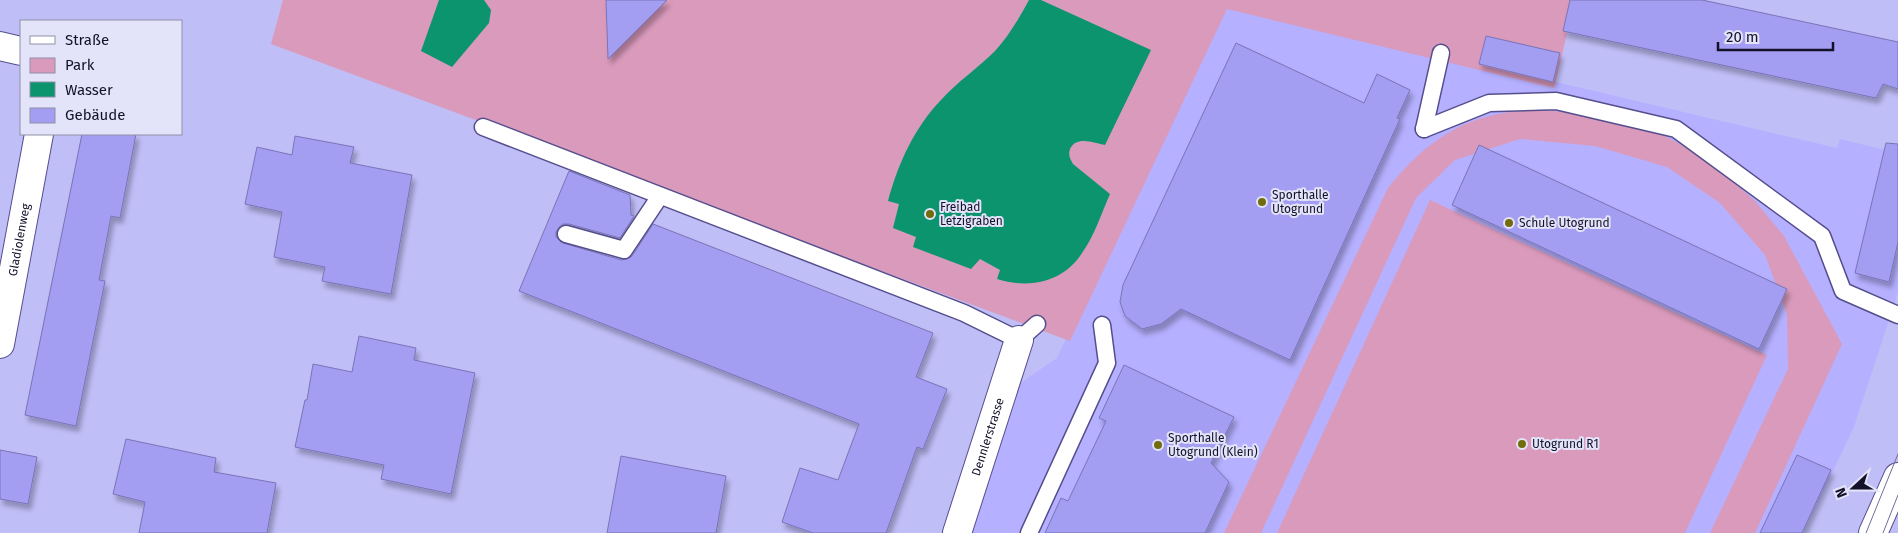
<svg xmlns="http://www.w3.org/2000/svg" width="1898" height="533" font-family="'Fira Sans',sans-serif">
  <defs>
    <filter id="shadow"><feDropShadow dx="3" dy="5.5" stdDeviation="2.5" flood-color="#0004"/></filter>
  </defs>
  <rect width="100%" height="100%" fill="#c0bef7"/>
  <polygon fill="#b5b0ff" points="1223,4 1837,148 1840,139 1898,153 1898,292 1854,427 1803,533 972,533 1019,384 1057,358"/>
  <g fill="#da9abc">
    <polygon points="283,0 1575,0 1554,88 1227,9 1070,341 271,44"/>
    <path d="M 1543,110 L 1584,114 L 1627,122 L 1667,137 L 1708,160 L 1755,201 L 1784,236 L 1842,344 L 1755,533 L 1710,533 L 1788,369 L 1787,314 L 1765,255 L 1720,203 L 1667,167 L 1595,146 L 1520,139 L 1455,160 L 1416,198 L 1261,533 L 1224,533 L 1388,188 C 1419,149 1454,121 1504,113 C 1517,111 1530,111 1543,110 Z"/>
    <polygon points="1430,200 1767,355 1685,533 1277,533"/>
  </g>
  <g fill="#0c946e">
    <polygon points="439,0 484,0 491,10 489,23 452,67 421,51"/>
    <path d="M 1029,0 L 1041,0 L 1151,50 L 1105,145 C 1095,143 1076,135 1070,149 C 1068,155 1070,159 1073,164 L 1110,194 C 1102,212 1094,237 1082,253 C 1063,283 1028,289 997,279 L 1000,270 L 980,259 L 971,269 L 913,247 L 916,237 L 893,228 L 899,204 L 888,201 C 898,164 914,128 941,100 C 957,82 978,68 995,51 C 1009,36 1019,18 1029,0 Z"/>
  </g>
  <g fill="#a49ef2" stroke="#7974b7" filter="url(#shadow)">
    <polygon points="606,0 667,0 608,59"/>
    <polygon points="1570,0 1702,0 1898,42 1898,89 1883,84 1876,98 1563,31"/>
    <polygon points="1486,36 1560,53 1553,82 1479,64"/>
    <polygon points="1236,43 1364,103 1377,74 1410,90 1397,118 1400,119 1290,360 1181,309 1161,324 1142,329 1125,316 1120,302 1123,285"/>
    <polygon points="82,134 136,134 120,218 111,216 99,280 105,281 76,426 25,415"/>
    <polygon points="295,136 354,147 350,163 412,175 391,294 322,281 325,267 274,257 282,212 245,204 257,147 292,155"/>
    <polygon points="1886,143 1898,144 1898,242 1889,282 1855,273"/>
    <polygon points="1479,145 1787,289 1759,349 1452,205"/>
    <polygon points="569,171 630,195 631,215 634,216 620,238 569,224 563,224 559,227 556,232 556,237 563,243 621,260 627,259 632,256 653,224 933,333 916,377 947,389 923,449 917,447 886,533 813,533 782,522 800,468 838,480 859,424 519,291"/>
    <polygon points="359,336 416,348 414,360 475,373 451,494 381,479 384,465 295,447 305,400 307,400 313,364 352,372"/>
    <polygon points="1124,365 1234,417 1211,463 1229,482 1205,533 1045,533 1061,498 1068,501 1106,421 1099,418"/>
    <polygon points="126,439 216,458 214,472 276,483 267,533 139,533 145,502 113,494"/>
    <polygon points="0,450 37,457 28,504 0,499"/>
    <polygon points="1797,455 1831,470 1802,533 1760,533"/>
    <polygon points="621,456 726,476 716,533 607,533"/>
  </g>
  <g fill="none" stroke-linecap="round" stroke-linejoin="round">
    <g stroke="#554e8d" stroke-width="19">
      <g id="lane">
        <polyline points="483,127 964,313 1019,340 1037,324"/>
        <polyline points="1424,129 1489,103 1556,101 1676,129 1822,236 1843,291 1898,315"/>
        <polyline points="1424,129 1441,53"/>
        <polyline points="566,234 624,250 660,196"/>
        <polyline points="1029,533 1107,363 1102,325"/>
      </g>
    </g>
    <g stroke="#554e8d" stroke-width="30">
      <g id="street">
        <polyline points="0,46 21,51"/>
        <path id="s1" d="M 0,344 L 39,134"/>
        <path id="s2" d="M 957,533 L 1019,340"/>
      </g>
    </g>
    <g stroke="#554e8d" stroke-width="30">
      <polyline id="secondary" points="1873,533 1898,477"/>
    </g>
    <use href="#lane" stroke="#fff" stroke-width="16"/>
    <use href="#street" stroke="#fff" stroke-width="28"/>
    <use href="#secondary" stroke="#fff" stroke-width="28"/>
    <g stroke="#716e99" stroke-width="1">
      <polyline points="1866,533 1898,454"/>
      <polyline points="1883,533 1898,495"/>
    </g>
  </g>
  <g fill="#726d0c" stroke="#e3e3f9" stroke-width="2">
    <circle cx="1262" cy="202" r="5"/>
    <circle cx="930" cy="214" r="5"/>
    <circle cx="1509" cy="223" r="5"/>
    <circle cx="1522" cy="444" r="5"/>
    <circle cx="1158" cy="445" r="5"/>
  </g>
  <g text-anchor="middle" dominant-baseline="central" stroke-width="4" stroke-linejoin="round" paint-order="stroke">
    <g font-size="12" fill="#14112a" stroke="#e3e3f9" text-anchor="start">
      <text x="1272" y="195">Sporthalle<tspan x="1272" dy="14">Utogrund</tspan></text>
      <text x="940" y="207">Freibad<tspan x="940" dy="14">Letzigraben</tspan></text>
      <text x="1519" y="223">Schule Utogrund</text>
      <text x="1168" y="438">Sporthalle<tspan x="1168" dy="14">Utogrund (Klein)</tspan></text>
      <text x="1532" y="444">Utogrund R1</text>
    </g>
    <g font-size="12" fill="#14112a" stroke="#e3e3f9">
      <text stroke="none"><textPath href="#s1" startOffset="106">Gladiolenweg</textPath></text>
      <text stroke="none"><textPath href="#s2" startOffset="101">Dennlerstrasse</textPath></text>
    </g>
  </g>
  <rect x="20" y="20" width="162" height="115" fill="#e3e3f9" stroke="#908fa6"/>
  <rect x="30" y="36" width="25" height="8" fill="#ffffff" stroke="#908fa6"/>
  <text x="65" y="45" font-size="15" fill="#14112a">Straße</text>
  <rect x="30" y="58" width="25" height="15" fill="#da9abc" stroke="#908fa6"/>
  <text x="65" y="70" font-size="15" fill="#14112a">Park</text>
  <rect x="30" y="82" width="25" height="15" fill="#0c946e" stroke="#908fa6"/>
  <text x="65" y="95" font-size="15" fill="#14112a">Wasser</text>
  <rect x="30" y="108" width="25" height="15" fill="#a49ef2" stroke="#908fa6"/>
  <text x="65" y="120" font-size="15" fill="#14112a">Gebäude</text>
  <g transform="translate(1853 488) rotate(249)" stroke="#e3e3f9" stroke-width="4" paint-order="stroke">
  <path d="M0-4L9 19L0 12L-9 19Z" fill="#14112a"/>
  <text y="-8" font-size="14" font-weight="bold" text-anchor="middle" fill="#14112a">N</text>
  </g>
  <path d="M1718 42v8h115v-8" fill="none" stroke="#14112a" stroke-width="2.5"/>
  <text x="1726" y="42" font-size="15" fill="#14112a" stroke="#e3e3f9" stroke-width="4" paint-order="stroke">20 m</text>
</svg>
